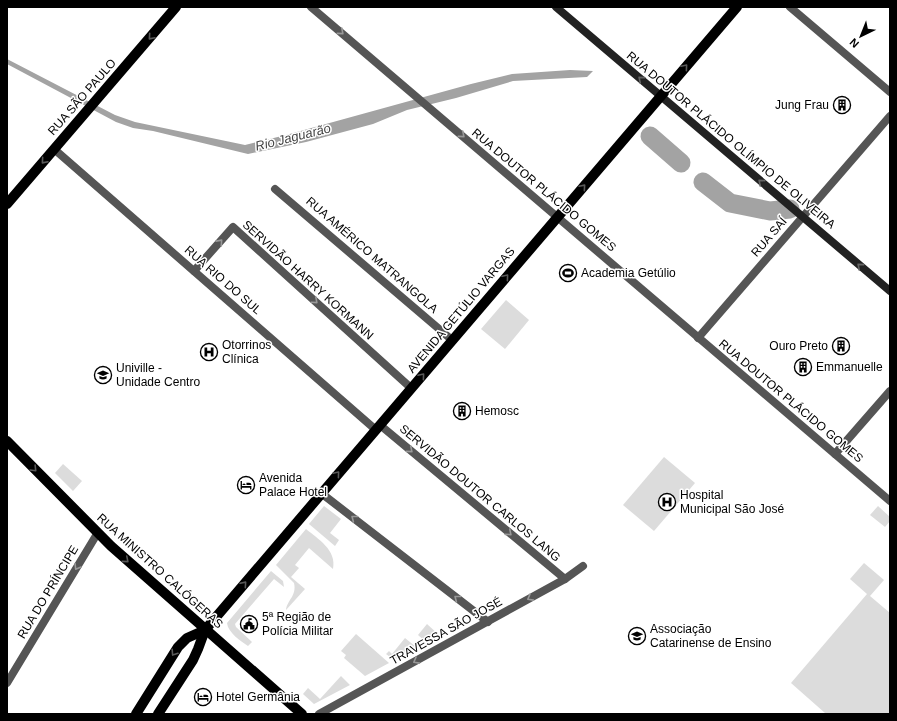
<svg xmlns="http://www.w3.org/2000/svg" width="897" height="721" font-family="Helvetica,sans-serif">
  <rect width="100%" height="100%" fill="#fff"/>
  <g fill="#dcdcdc">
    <polygon points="506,300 529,320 505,349 481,329"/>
    <polygon points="664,457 695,483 654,531 623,505"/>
    <polygon points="63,464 82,481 73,491 55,473"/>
    <polygon points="324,506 341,519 330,533 339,540 335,546 309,524"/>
    <polygon points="878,506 890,517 890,521 885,527 870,515"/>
    <path d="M 306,529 C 318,539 337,550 333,569 L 309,548 L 295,565 L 299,568 L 291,577 L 305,589 L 286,610 C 287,600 297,596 294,583 L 276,565 Z"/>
    <polygon points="864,563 884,580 870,596 890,613 890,714 824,714 825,713 791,683 867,594 850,579"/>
    <path d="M 271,571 L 283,581 L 284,587 L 274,579 L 235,624 L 236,627 L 252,642 L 248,646 C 241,641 228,633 227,623 Z"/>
    <polygon points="427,624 439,635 426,642 418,635"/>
    <polygon points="356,634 389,663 365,676 344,658 346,655 341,651"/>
    <polygon points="405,638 416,647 394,660 386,654 389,651 392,654"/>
    <polygon points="341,676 350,685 314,704 303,694 308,688 320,699"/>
  </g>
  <polygon fill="#a3a3a3" points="7,59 115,115 135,122 245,145 286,135 471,84 512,74 570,70 593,71 587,77 513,81 456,98 407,110 373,124 306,142 248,154 153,131 133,128 116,122 7,64"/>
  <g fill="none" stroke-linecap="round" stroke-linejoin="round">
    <g stroke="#a3a3a3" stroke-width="19">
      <polyline points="650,136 681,163"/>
      <polyline points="703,182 730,203 770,211 790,209"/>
    </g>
    <g stroke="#555" stroke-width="8">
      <polyline points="311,7 890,501"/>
      <polyline points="790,7 890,92"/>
      <polyline points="54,149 376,430"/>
      <polyline points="275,189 452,340"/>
      <polyline points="194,271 233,227 411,388"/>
      <polyline points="698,338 890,116"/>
      <polyline points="380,425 565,579"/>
      <polyline points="835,454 890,391"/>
      <polyline points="321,493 488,622"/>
      <polyline points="319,714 565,579 583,566"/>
    </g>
    <polyline stroke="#555" stroke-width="8" points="7,683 97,534"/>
    <polyline stroke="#222" stroke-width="8" points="556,7 890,291"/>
    <g stroke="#000" stroke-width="10">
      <polyline points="7,204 176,7"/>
      <polyline points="7,441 111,546 302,714"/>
      <polyline points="136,714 178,647 187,638 205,630"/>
      <polyline points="158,714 193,660 198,649 205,630 737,7"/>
    </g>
  </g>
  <defs><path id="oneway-chevron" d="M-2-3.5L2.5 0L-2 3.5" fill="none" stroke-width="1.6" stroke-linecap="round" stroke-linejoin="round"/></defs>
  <g stroke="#999">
    <use href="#oneway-chevron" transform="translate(341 32) rotate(41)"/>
    <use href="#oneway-chevron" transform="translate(462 135) rotate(40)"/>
    <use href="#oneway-chevron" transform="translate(220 242) rotate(-48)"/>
    <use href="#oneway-chevron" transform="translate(315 301) rotate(42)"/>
    <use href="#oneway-chevron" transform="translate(410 450) rotate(40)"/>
    <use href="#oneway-chevron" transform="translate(354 518) rotate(-142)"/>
    <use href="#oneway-chevron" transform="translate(509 533) rotate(40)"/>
    <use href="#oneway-chevron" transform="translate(77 567) rotate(121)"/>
    <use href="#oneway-chevron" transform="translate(457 598) rotate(-142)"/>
    <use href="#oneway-chevron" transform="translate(530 598) rotate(151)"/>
    <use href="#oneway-chevron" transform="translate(416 661) rotate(151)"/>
  </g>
  <g stroke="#595959">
    <use href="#oneway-chevron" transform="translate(151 37) rotate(131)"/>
    <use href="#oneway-chevron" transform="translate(685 67) rotate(-50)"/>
    <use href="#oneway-chevron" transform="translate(44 161) rotate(131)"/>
    <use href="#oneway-chevron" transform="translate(583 187) rotate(-49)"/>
    <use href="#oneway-chevron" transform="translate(506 277) rotate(-50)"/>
    <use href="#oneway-chevron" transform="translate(422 376) rotate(-50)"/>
    <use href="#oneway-chevron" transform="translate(34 469) rotate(46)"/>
    <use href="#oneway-chevron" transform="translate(337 474) rotate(-50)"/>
    <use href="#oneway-chevron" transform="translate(126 560) rotate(41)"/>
    <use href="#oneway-chevron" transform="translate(244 584) rotate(-49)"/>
    <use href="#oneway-chevron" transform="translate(174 653) rotate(123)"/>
  </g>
  <g stroke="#646464">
    <use href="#oneway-chevron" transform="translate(641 79) rotate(-140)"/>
    <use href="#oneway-chevron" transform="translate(761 182) rotate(-140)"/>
    <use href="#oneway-chevron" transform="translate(860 266) rotate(-140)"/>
  </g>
  <defs>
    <g id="building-ring" transform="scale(0.9)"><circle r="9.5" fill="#fff" stroke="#000" stroke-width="1.5"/><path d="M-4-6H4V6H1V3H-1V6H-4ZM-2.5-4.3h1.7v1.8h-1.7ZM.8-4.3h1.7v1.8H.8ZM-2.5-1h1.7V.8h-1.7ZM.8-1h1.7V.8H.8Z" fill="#000"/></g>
    <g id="stadium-ring" transform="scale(0.9)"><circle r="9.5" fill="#fff" stroke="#000" stroke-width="1.5"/><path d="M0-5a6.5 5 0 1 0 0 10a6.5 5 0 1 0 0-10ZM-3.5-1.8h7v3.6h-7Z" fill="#000"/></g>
    <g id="hospital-ring" transform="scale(0.9)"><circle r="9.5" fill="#fff" stroke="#000" stroke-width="1.5"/><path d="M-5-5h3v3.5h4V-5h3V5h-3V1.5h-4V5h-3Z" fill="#000"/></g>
    <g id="school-ring" transform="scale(0.9)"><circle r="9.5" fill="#fff" stroke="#000" stroke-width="1.5"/><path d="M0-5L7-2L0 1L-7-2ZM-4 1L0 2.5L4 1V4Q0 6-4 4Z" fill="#000"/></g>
    <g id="hotel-ring" transform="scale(0.9)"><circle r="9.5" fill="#fff" stroke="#000" stroke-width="1.5"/><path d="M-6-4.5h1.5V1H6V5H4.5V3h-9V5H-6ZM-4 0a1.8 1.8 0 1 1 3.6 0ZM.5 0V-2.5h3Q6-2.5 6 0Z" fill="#000"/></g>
    <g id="civic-ring" transform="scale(0.9)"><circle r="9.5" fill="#fff" stroke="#000" stroke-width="1.5"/><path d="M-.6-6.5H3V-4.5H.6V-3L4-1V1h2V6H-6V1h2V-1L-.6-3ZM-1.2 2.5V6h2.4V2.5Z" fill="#000"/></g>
    <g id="university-ring" transform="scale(0.9)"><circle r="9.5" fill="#fff" stroke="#000" stroke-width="1.5"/><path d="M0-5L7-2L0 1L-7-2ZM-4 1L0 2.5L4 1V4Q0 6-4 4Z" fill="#000"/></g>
  </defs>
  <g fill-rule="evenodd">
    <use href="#building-ring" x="842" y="105"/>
    <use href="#stadium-ring" x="568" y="273"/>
    <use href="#building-ring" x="841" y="346"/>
    <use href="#hospital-ring" x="209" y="352"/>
    <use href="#building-ring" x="803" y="367"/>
    <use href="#school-ring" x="103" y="375"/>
    <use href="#building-ring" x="462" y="411"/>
    <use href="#hotel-ring" x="246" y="485"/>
    <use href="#hospital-ring" x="667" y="502"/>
    <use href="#civic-ring" x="249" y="624"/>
    <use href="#university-ring" x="637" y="636"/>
    <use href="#hotel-ring" x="203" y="697"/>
  </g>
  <g text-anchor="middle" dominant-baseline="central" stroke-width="3" stroke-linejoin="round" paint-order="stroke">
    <g font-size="12" fill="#000" stroke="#fff">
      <text transform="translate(82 97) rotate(-49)">RUA SÃO PAULO</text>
      <text transform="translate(731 140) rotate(40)">RUA DOUTOR PLÁCIDO OLÍMPIO DE OLIVEIRA</text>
      <text transform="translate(544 190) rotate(40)">RUA DOUTOR PLÁCIDO GOMES</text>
      <text transform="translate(769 237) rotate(-49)">RUA SAÍ</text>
      <text transform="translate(372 255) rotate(41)">RUA AMÉRICO MATRANGOLA</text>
      <text transform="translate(223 280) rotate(41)">RUA RIO DO SUL</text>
      <text transform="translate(308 280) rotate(42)">SERVIDÃO HARRY KORMANN</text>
      <text transform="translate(461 310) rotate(-50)">AVENIDA GETÚLIO VARGAS</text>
      <text transform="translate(791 401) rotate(40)">RUA DOUTOR PLÁCIDO GOMES</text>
      <text transform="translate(480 493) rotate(40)">SERVIDÃO DOUTOR CARLOS LANG</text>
      <text transform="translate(160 571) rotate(42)">RUA MINISTRO CALÓGERAS</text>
      <text transform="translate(48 592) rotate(-59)">RUA DO PRÍNCIPE</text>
      <text transform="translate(446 631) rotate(-29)">TRAVESSA SÃO JOSÉ</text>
    </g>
    <g font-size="12" fill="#000" stroke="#fff" text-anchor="start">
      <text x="829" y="105" text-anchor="end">Jung Frau</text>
      <text x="581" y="273">Academia Getúlio</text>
      <text x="222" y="345">Otorrinos<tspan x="222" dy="14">Clínica</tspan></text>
      <text x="828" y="346" text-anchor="end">Ouro Preto</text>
      <text x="816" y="367">Emmanuelle</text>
      <text x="116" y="368">Univille -<tspan x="116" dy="14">Unidade Centro</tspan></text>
      <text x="475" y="411">Hemosc</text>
      <text x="259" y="478">Avenida<tspan x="259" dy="14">Palace Hotel</tspan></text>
      <text x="680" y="495">Hospital<tspan x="680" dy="14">Municipal São José</tspan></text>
      <text x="262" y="617">5ª Região de<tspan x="262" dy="14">Polícia Militar</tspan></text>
      <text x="650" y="629">Associação<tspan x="650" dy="14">Catarinense de Ensino</tspan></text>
      <text x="216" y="697">Hotel Germânia</text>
    </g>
    <g font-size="13" font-style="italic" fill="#444" stroke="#fff">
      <text transform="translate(293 137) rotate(-14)">Rio Jaguarão</text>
    </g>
  </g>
  <rect width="897" height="721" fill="none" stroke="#000000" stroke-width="16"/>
  <g transform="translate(861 36) rotate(223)" stroke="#ffffff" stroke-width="3" paint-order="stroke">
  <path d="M0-3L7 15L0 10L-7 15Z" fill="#000000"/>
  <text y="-6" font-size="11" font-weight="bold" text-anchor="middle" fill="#000000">N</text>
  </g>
</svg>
